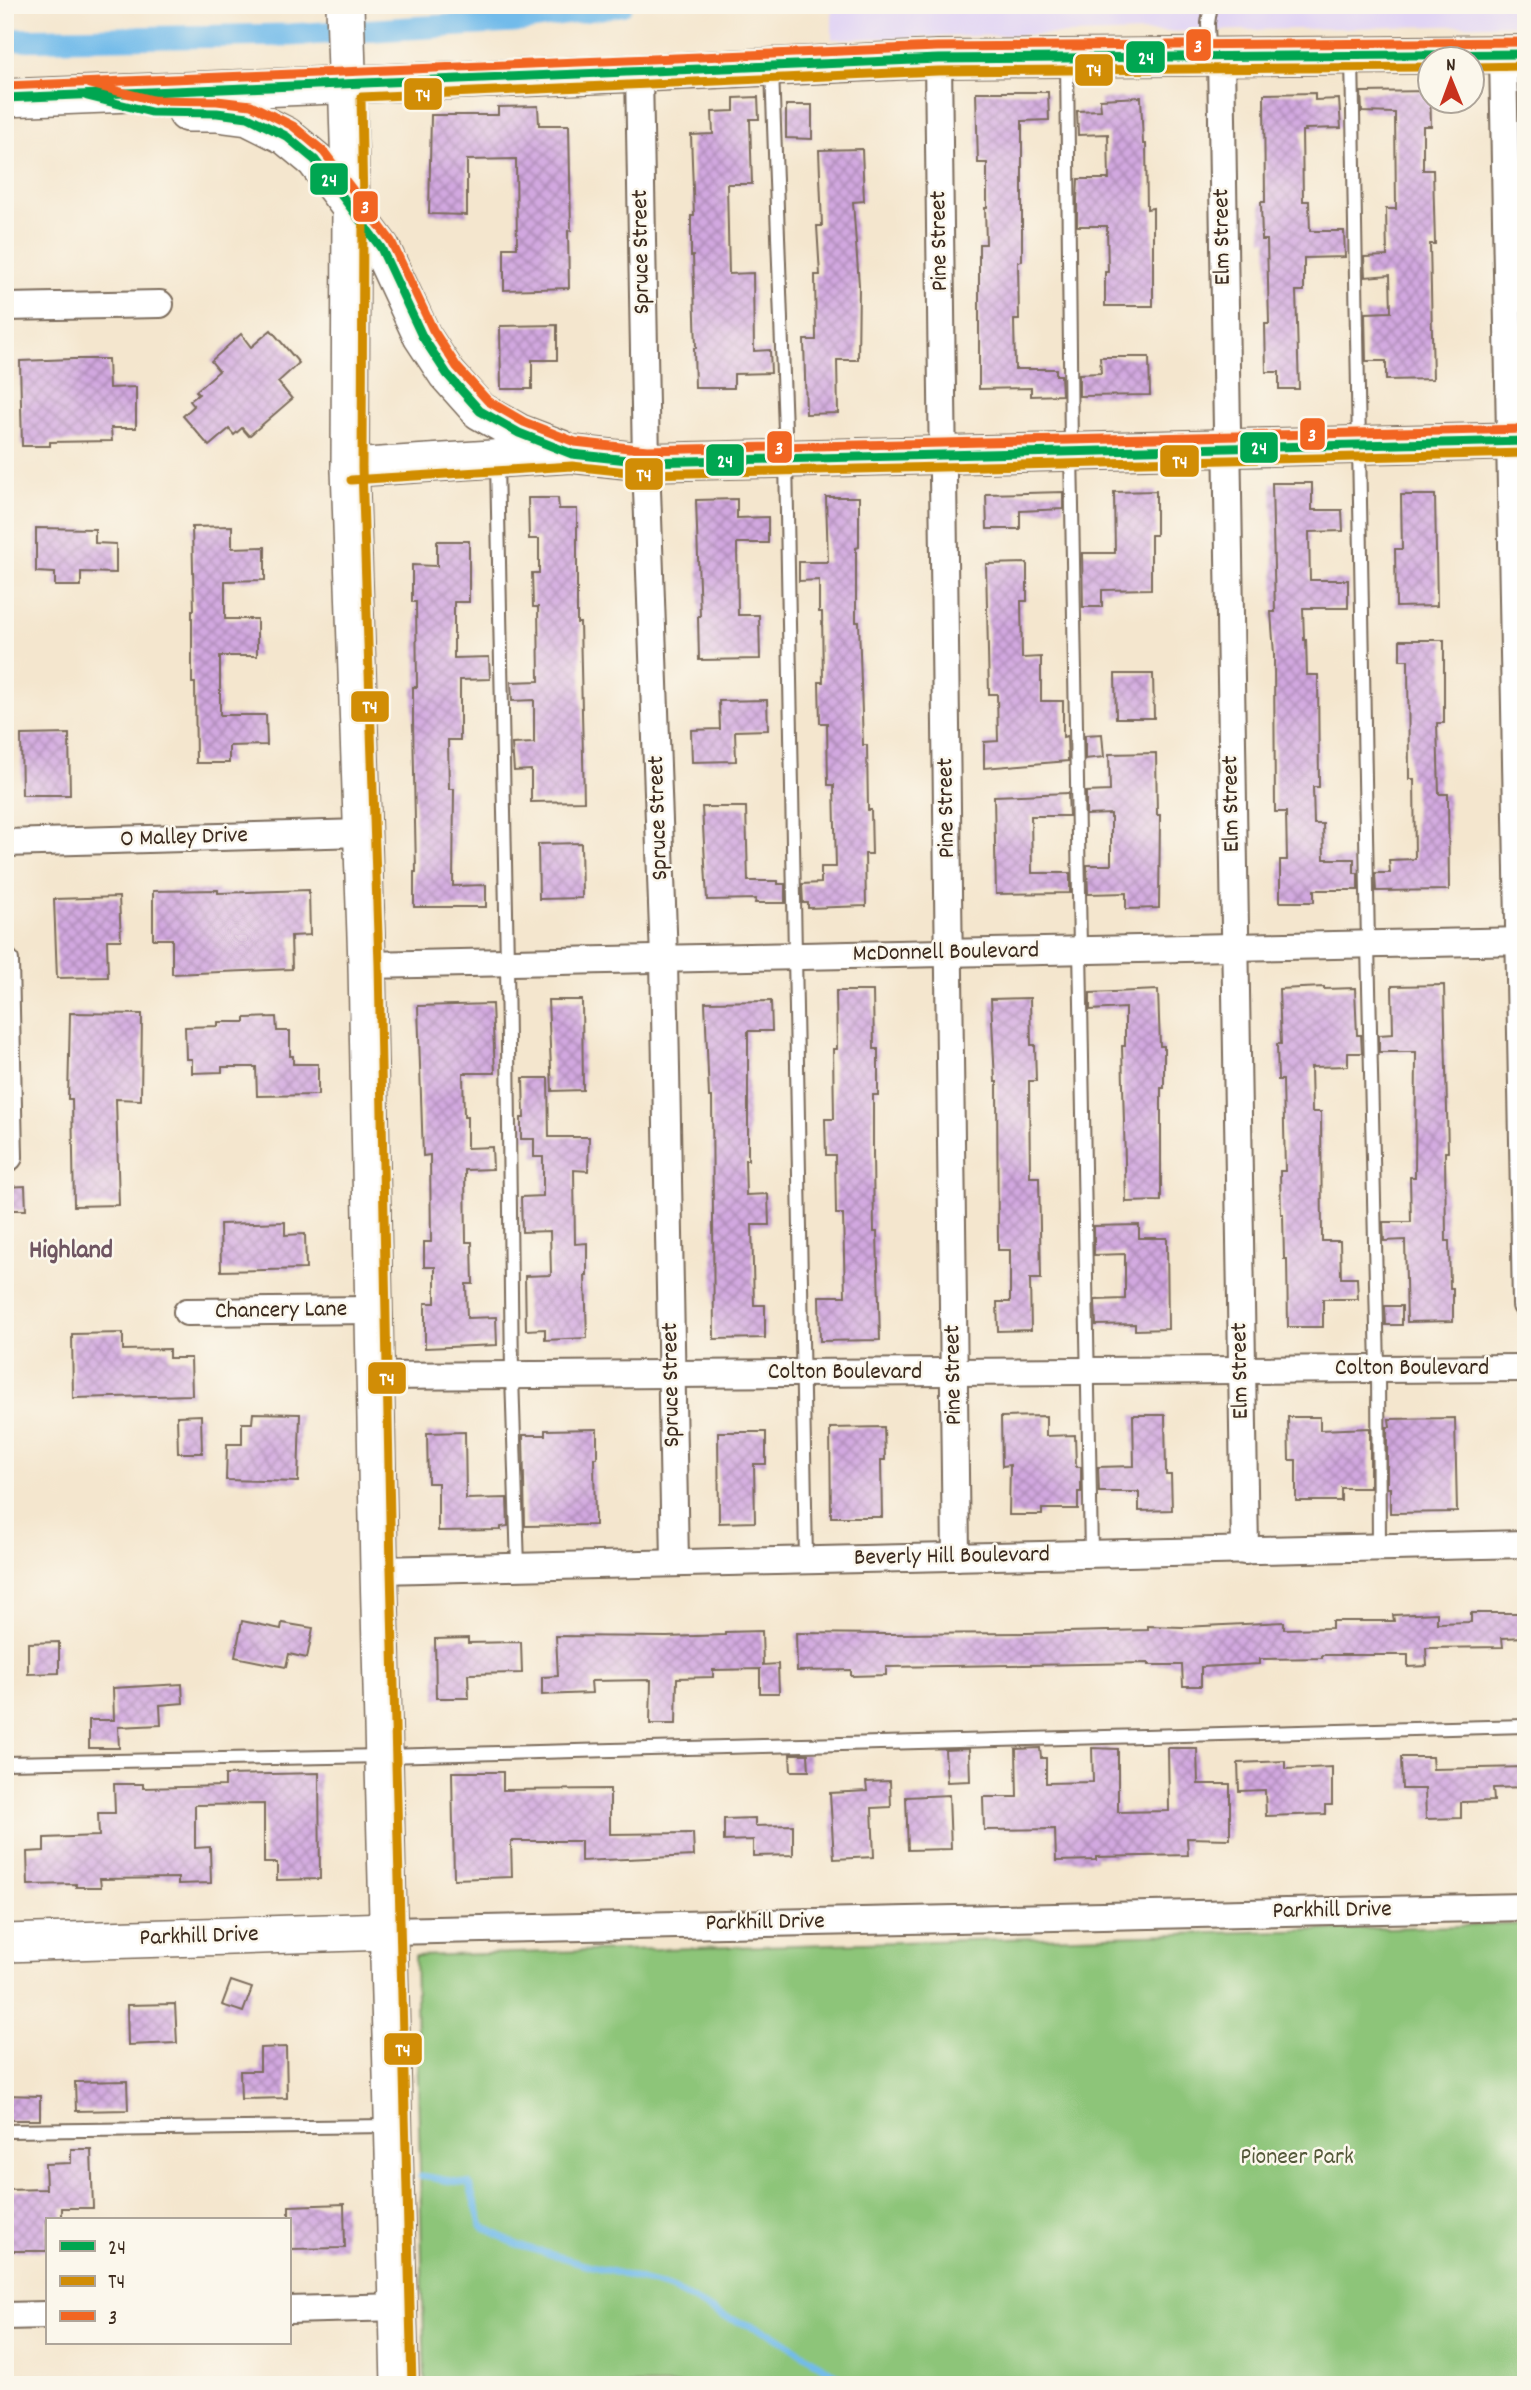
<svg xmlns="http://www.w3.org/2000/svg" width="1531" height="2390" font-family="Dekko,sans-serif">
  <defs>
    <pattern id="building-cross-hatch" width="8" height="8" patternUnits="userSpaceOnUse" patternTransform="scale(1.75)"><rect width="8" height="8" fill="#d2a8e0"/><path d="M0 0l8 8M0 8l8-8" fill="none" stroke="#ac89b5"/></pattern>
  </defs>
  <rect width="100%" height="100%" fill="#fbf7ec"/>
  <filter id="ink" filterUnits="userSpaceOnUse"><feTurbulence type="fractalNoise" baseFrequency=".0143" numOctaves="2"/><feDisplacementMap in="SourceGraphic" scale="14" xChannelSelector="R" yChannelSelector="G"/><feConvolveMatrix kernelMatrix="1 2 1 2 8 2 1 2 1" color-interpolation-filters="sRGB"/></filter>
  <filter id="wash" filterUnits="userSpaceOnUse"><feTurbulence type="fractalNoise" baseFrequency=".00686" numOctaves="4" result="noise"/><feDisplacementMap in="SourceGraphic" scale="28" xChannelSelector="R" yChannelSelector="G"/><feGaussianBlur stdDeviation="1.57" result="paint"/><feColorMatrix in="noise" values="0 0 0 0 0 0 0 0 0 0 0 0 0 0 0 0 0 1.4 0 .05"/><feComposite in="paint" operator="in"/></filter>
  <g filter="url(#wash)">
    <rect width="100%" height="100%" fill="#f4e6ce"/>
    <polygon fill="#e1d4f4" points="832,5 1526,5 1526,24 832,39"/>
    <polygon fill="#8dc579" stroke="#64784c" stroke-width="2" points="1526,1924 1526,2385 425,2385 415,1956"/>
    <g fill="none" stroke-linecap="round" stroke-linejoin="round">
      <polyline stroke="#72bbea" stroke-width="7" points="421,2176 469,2184 482,2226 517,2245 671,2288 720,2315 771,2333 851,2385"/>
      <polyline stroke="#72bbea" stroke-width="23" points="5,40 290,35 513,22 621,5"/>
    </g>
    <g id="blocks">
      <g fill="url(#building-cross-hatch)">
        <polygon points="1430,91 1431,126 1423,126 1423,170 1433,170 1435,244 1430,244 1433,379 1386,380 1386,361 1366,361 1365,313 1391,312 1390,275 1365,277 1364,257 1387,256 1386,209 1396,209 1395,113 1362,112 1361,92"/>
        <polygon points="976,92 1048,92 1049,120 1022,121 1022,261 1018,262 1019,320 1014,320 1015,369 1056,369 1056,375 1061,375 1062,395 1031,396 1031,388 979,389 979,244 986,244 985,208 987,208 987,163 978,163"/>
        <polygon points="1315,93 1315,100 1339,99 1341,128 1305,129 1306,131 1302,131 1303,201 1309,201 1310,231 1344,231 1345,257 1304,258 1304,291 1296,291 1299,389 1279,389 1279,372 1266,372 1265,324 1269,324 1267,240 1262,240 1261,202 1265,202 1264,94"/>
        <polygon points="758,97 759,119 750,119 752,184 727,184 729,274 753,273 754,351 770,350 771,373 734,374 734,388 695,388 694,348 696,348 693,256 691,256 691,216 694,216 691,135 713,134 712,112 734,111 734,98"/>
        <polygon points="1141,97 1143,144 1146,144 1147,209 1153,208 1153,306 1105,306 1105,272 1108,272 1107,226 1077,226 1077,200 1078,179 1109,179 1108,134 1078,135 1077,111 1101,110 1100,99"/>
        <polygon points="786,105 812,105 812,139 786,138"/>
        <polygon points="538,106 539,125 569,125 571,230 568,231 569,288 504,290 504,248 517,248 516,159 467,160 467,215 429,214 431,115 498,115 498,107"/>
        <polygon points="862,149 864,201 853,202 859,285 858,360 837,360 838,413 806,414 804,340 816,340 815,275 820,275 817,226 822,226 819,150"/>
        <polygon points="557,325 557,360 532,360 532,389 501,389 500,326"/>
        <polygon points="271,330 299,363 278,382 292,399 249,436 242,428 234,435 229,429 209,446 183,416 194,406 190,401 199,394 196,391 219,371 211,361 241,334 251,347"/>
        <polygon points="1100,357 1149,357 1150,395 1079,396 1079,374 1101,373"/>
        <polygon points="73,359 108,359 109,388 136,387 136,428 111,428 112,441 50,442 50,446 22,446 20,361"/>
        <polygon points="1272,483 1312,483 1312,510 1342,510 1343,531 1309,532 1310,580 1348,580 1348,608 1303,608 1304,640 1306,640 1307,675 1318,675 1319,787 1313,787 1314,824 1323,824 1324,859 1354,859 1354,873 1358,873 1358,890 1314,890 1314,902 1280,902 1280,860 1287,860 1286,812 1275,812 1274,654 1271,612 1275,612"/>
        <polygon points="1156,491 1156,535 1151,535 1151,589 1102,590 1102,607 1083,607 1082,553 1115,553 1114,492"/>
        <polygon points="1063,492 1063,509 1020,511 1020,529 987,529 986,494"/>
        <polygon points="1401,495 1435,495 1437,606 1396,607 1395,549 1402,549"/>
        <polygon points="826,497 859,497 859,547 856,548 856,622 859,622 863,745 867,745 868,810 871,810 872,854 865,854 866,906 808,908 808,903 803,903 802,884 821,883 821,867 836,867 834,785 828,785 827,723 820,723 819,682 823,682 822,612 819,612 819,580 799,581 799,562 828,562"/>
        <polygon points="528,498 558,498 559,509 577,509 577,623 580,623 584,801 531,802 531,770 514,771 512,744 534,743 534,700 512,701 511,682 539,681 538,607 533,607 532,573 539,573 539,539 529,539"/>
        <polygon points="737,499 737,518 768,517 768,543 737,543 738,615 759,615 760,659 699,660 698,616 700,616 696,500"/>
        <polygon points="232,526 232,548 265,547 265,580 225,581 225,619 257,619 257,656 220,656 220,715 266,715 267,745 229,746 229,763 196,763 195,683 192,683 192,610 194,610 192,527"/>
        <polygon points="36,528 95,529 95,543 116,544 116,573 81,572 81,586 55,586 55,573 36,572"/>
        <polygon points="437,541 469,541 469,602 454,602 454,658 489,657 490,679 460,680 460,740 448,740 449,789 454,789 453,886 486,885 486,907 414,907 414,872 416,872 413,722 413,687 417,687 416,602 412,602 412,565 437,566"/>
        <polygon points="1027,563 1027,601 1021,601 1022,658 1041,657 1041,701 1063,701 1063,737 1067,736 1068,761 984,768 984,742 998,741 997,694 989,694 986,564"/>
        <polygon points="1400,640 1444,640 1444,723 1437,723 1439,794 1448,794 1449,890 1376,891 1375,873 1390,873 1389,860 1415,859 1414,779 1409,779 1408,660 1400,660"/>
        <polygon points="1115,674 1153,674 1154,718 1116,718"/>
        <polygon points="767,700 768,730 735,731 736,761 692,762 691,730 720,729 719,701"/>
        <polygon points="69,734 70,795 22,795 21,735"/>
        <polygon points="1102,734 1104,757 1085,759 1085,735"/>
        <polygon points="1156,753 1157,815 1160,815 1159,908 1126,909 1126,893 1088,894 1087,865 1111,865 1111,814 1086,815 1086,792 1110,791 1109,754"/>
        <polygon points="1068,793 1069,816 1031,816 1032,873 1070,873 1070,893 996,894 994,796"/>
        <polygon points="702,807 746,807 748,881 778,881 778,884 785,884 785,903 755,903 756,899 707,900"/>
        <polygon points="581,843 582,898 539,899 538,844"/>
        <polygon points="218,890 218,893 309,890 310,935 291,936 292,969 172,974 172,939 153,939 153,891"/>
        <polygon points="119,897 121,940 107,940 108,977 57,978 54,899"/>
        <polygon points="1444,985 1448,1152 1445,1152 1446,1241 1449,1241 1450,1288 1453,1288 1453,1321 1407,1322 1405,1240 1384,1241 1383,1222 1411,1222 1410,1177 1415,1177 1416,1052 1379,1052 1379,1035 1393,1034 1392,986"/>
        <polygon points="1324,987 1324,989 1355,988 1357,1035 1361,1035 1362,1053 1348,1053 1348,1066 1311,1067 1312,1112 1321,1112 1322,1241 1340,1241 1341,1278 1357,1278 1358,1299 1323,1299 1323,1327 1288,1327 1287,1259 1284,1259 1283,1214 1281,1214 1280,1171 1285,1171 1283,1080 1278,1080 1277,1044 1281,1044 1279,989"/>
        <polygon points="1158,990 1160,1046 1164,1046 1164,1088 1161,1088 1161,1201 1126,1202 1122,1046 1125,1046 1125,1008 1090,1010 1090,993"/>
        <polygon points="836,991 873,991 874,1049 878,1049 878,1095 873,1095 873,1154 874,1232 877,1232 880,1340 820,1341 819,1296 845,1296 843,1214 836,1214 835,1155 826,1155 825,1119 834,1119 833,1049 837,1049"/>
        <polygon points="1030,998 1031,1045 1035,1045 1036,1081 1029,1081 1030,1177 1039,1177 1041,1279 1030,1279 1031,1330 998,1331 997,1302 1010,1302 1010,1250 998,1250 997,1082 995,1082 991,999"/>
        <polygon points="548,1000 582,1000 583,1090 552,1091"/>
        <polygon points="771,1001 772,1031 748,1031 748,1160 745,1160 746,1195 768,1194 769,1225 752,1225 754,1305 765,1305 765,1338 714,1339 712,1097 709,1097 705,1002"/>
        <polygon points="492,1004 495,1073 463,1073 464,1117 467,1117 467,1148 492,1147 493,1169 465,1170 466,1242 472,1242 473,1284 466,1284 467,1318 496,1317 497,1345 425,1348 425,1303 435,1303 435,1267 424,1267 424,1242 431,1242 430,1155 423,1156 418,1006"/>
        <polygon points="70,1013 142,1014 141,1100 116,1099 119,1205 74,1206 72,1099 68,1099"/>
        <polygon points="276,1017 277,1031 290,1031 290,1056 293,1056 293,1064 318,1064 318,1095 257,1096 256,1067 222,1067 222,1072 192,1073 192,1059 186,1059 185,1027 218,1026 218,1022 245,1022 245,1018"/>
        <polygon points="523,1078 548,1078 549,1137 589,1137 588,1171 574,1170 575,1244 587,1243 587,1275 585,1275 587,1338 545,1340 545,1329 526,1330 525,1276 551,1275 550,1231 522,1232 521,1197 543,1196 543,1157 534,1157 534,1139 521,1139 521,1118 524,1118"/>
        <polygon points="25,1186 26,1210 5,1210 5,1187"/>
        <polygon points="285,1222 285,1235 305,1234 306,1269 221,1271 220,1224"/>
        <polygon points="1139,1225 1139,1238 1167,1238 1168,1329 1135,1330 1135,1324 1096,1325 1095,1300 1125,1299 1125,1254 1094,1255 1094,1226"/>
        <polygon points="1385,1306 1402,1306 1402,1325 1386,1325"/>
        <polygon points="123,1333 123,1350 169,1349 169,1358 191,1358 192,1395 73,1398 72,1334"/>
        <polygon points="253,1413 300,1414 298,1482 226,1480 227,1444 242,1444 242,1423 252,1423"/>
        <polygon points="201,1415 202,1453 178,1453 177,1416"/>
        <polygon points="1133,1415 1165,1415 1166,1475 1171,1475 1172,1510 1139,1511 1139,1492 1099,1492 1098,1467 1134,1466"/>
        <polygon points="1046,1416 1046,1436 1075,1435 1076,1467 1081,1467 1081,1492 1078,1492 1078,1509 1042,1509 1042,1515 1009,1515 1010,1465 1002,1466 1001,1417"/>
        <polygon points="1288,1417 1320,1417 1320,1430 1370,1428 1370,1488 1341,1488 1341,1501 1296,1501 1296,1460 1289,1460"/>
        <polygon points="1455,1418 1457,1512 1390,1513 1390,1488 1387,1488 1387,1427 1390,1427 1389,1419"/>
        <polygon points="884,1427 885,1460 881,1460 882,1517 831,1517 830,1428"/>
        <polygon points="597,1429 597,1458 594,1458 595,1525 525,1526 523,1435 545,1435 545,1430"/>
        <polygon points="465,1432 466,1499 507,1498 508,1526 501,1527 501,1530 438,1531 438,1483 428,1483 427,1433"/>
        <polygon points="718,1432 766,1432 766,1464 754,1464 755,1522 719,1523"/>
        <polygon points="1437,1613 1437,1623 1471,1622 1471,1613 1526,1613 1526,1637 1502,1638 1503,1647 1426,1648 1427,1666 1408,1667 1408,1655 1322,1655 1322,1658 1260,1659 1260,1664 1201,1667 1201,1686 1183,1686 1182,1665 1149,1665 1149,1663 886,1667 886,1675 851,1676 851,1670 797,1671 796,1633 886,1634 1027,1633 1148,1630 1148,1626 1183,1627 1284,1622 1284,1629 1332,1628 1332,1621 1394,1621 1393,1615"/>
        <polygon points="242,1621 281,1629 282,1623 313,1628 307,1658 289,1654 286,1667 235,1657"/>
        <polygon points="762,1631 763,1665 778,1664 779,1693 760,1693 760,1669 713,1670 713,1677 677,1678 676,1724 650,1724 651,1680 591,1681 592,1693 542,1695 542,1677 558,1676 556,1636 667,1637 725,1635 725,1632"/>
        <polygon points="468,1638 468,1643 521,1642 522,1673 468,1674 469,1698 436,1698 435,1639"/>
        <polygon points="59,1642 59,1673 28,1674 28,1643"/>
        <polygon points="182,1684 183,1703 160,1705 161,1725 118,1727 119,1748 89,1748 89,1720 114,1720 113,1688"/>
        <polygon points="1040,1748 1041,1758 1046,1758 1046,1783 1093,1782 1092,1748 1118,1749 1118,1812 1169,1811 1168,1748 1197,1748 1198,1784 1230,1784 1230,1839 1187,1838 1188,1855 1096,1857 1096,1860 1056,1861 1055,1829 984,1830 983,1797 1017,1797 1016,1749"/>
        <polygon points="969,1749 970,1781 947,1782 945,1750"/>
        <polygon points="790,1754 808,1754 809,1771 791,1771"/>
        <polygon points="1401,1757 1432,1757 1433,1769 1526,1767 1526,1787 1493,1788 1494,1801 1461,1802 1461,1818 1426,1819 1425,1789 1402,1789"/>
        <polygon points="1285,1761 1285,1769 1332,1767 1332,1805 1325,1805 1325,1814 1266,1816 1265,1790 1239,1791 1238,1763"/>
        <polygon points="452,1772 503,1772 503,1790 610,1789 610,1834 693,1833 694,1856 581,1861 581,1841 511,1841 512,1877 454,1879"/>
        <polygon points="319,1773 320,1879 277,1880 277,1863 264,1863 264,1804 195,1805 195,1848 210,1847 211,1883 178,1884 178,1878 100,1879 101,1887 76,1887 76,1884 28,1885 27,1852 44,1851 44,1838 99,1836 98,1813 115,1813 114,1784 143,1784 143,1788 225,1786 225,1775"/>
        <polygon points="890,1781 891,1807 872,1808 874,1857 834,1859 830,1793 867,1791 866,1782"/>
        <polygon points="949,1795 951,1849 908,1850 906,1797"/>
        <polygon points="755,1818 755,1826 793,1825 793,1855 753,1856 753,1840 724,1841 724,1819"/>
        <polygon points="231,1981 252,1988 243,2012 222,2005"/>
        <polygon points="175,2004 177,2043 128,2045 127,2005"/>
        <polygon points="286,2047 287,2098 241,2099 240,2071 260,2071 260,2048"/>
        <polygon points="127,2081 128,2110 76,2111 75,2082"/>
        <polygon points="5,2095 40,2096 40,2120 5,2120"/>
        <polygon points="71,2149 91,2149 93,2208 62,2208 62,2220 47,2220 47,2251 5,2251 5,2190 46,2189 45,2164 71,2163"/>
        <polygon points="344,2204 345,2248 289,2249 289,2206"/>
      </g>
    </g>
  </g>
  <g filter="url(#ink)">
    <use href="#blocks" fill-opacity="0" stroke="#7c6c5c" stroke-width="2"/>
    <g fill="none" stroke-linecap="round" stroke-linejoin="round">
      <g stroke="#7c6c5c" stroke-width="16">
        <g id="lane">
          <polyline points="1209,54 1208,23 1211,5"/>
          <polyline points="1352,57 1368,945 1378,1369 1379,1547"/>
          <polyline points="1067,59 1071,451 1091,1554"/>
          <polyline points="772,70 786,458 806,1560"/>
          <polyline points="497,462 507,962 512,1375 518,1567"/>
          <polyline points="5,1763 384,1756 1526,1726"/>
          <polyline points="5,2131 390,2126"/>
        </g>
      </g>
      <g stroke="#7c6c5c" stroke-width="30">
        <g id="street">
          <polyline points="1503,55 1526,1305"/>
          <polyline points="1221,57 1245,1551"/>
          <polyline points="938,59 956,1557"/>
          <polyline points="639,73 646,462 664,959 675,1563"/>
          <polyline points="5,307 160,304"/>
          <polyline points="5,843 362,833"/>
          <polyline points="5,961 9,1157 5,1157"/>
          <polyline points="367,965 1526,941"/>
          <polyline points="187,1312 375,1310"/>
          <polyline points="375,1376 1526,1368"/>
          <polyline points="379,1570 1526,1544"/>
          <polyline points="389,1931 1526,1907"/>
          <polyline points="289,2310 399,2307"/>
          <polyline points="5,2316 47,2315"/>
        </g>
      </g>
      <g stroke="#7c6c5c" stroke-width="40">
        <g id="secondary">
          <polyline points="345,5 351,206 350,468 367,965 379,1570 400,2385"/>
          <polyline points="5,98 639,73 938,59 1526,54"/>
          <polyline points="187,113 217,113 248,117 286,136 315,160 381,248 422,336 447,374 480,411 519,433 561,449"/>
          <polyline points="350,468 572,454 646,462 1526,441"/>
          <polyline points="5,1943 389,1931"/>
        </g>
      </g>
      <use href="#lane" stroke="#fff" stroke-width="12"/>
      <use href="#street" stroke="#fff" stroke-width="26"/>
      <use href="#secondary" stroke="#fff" stroke-width="37"/>
      <g stroke="#fbf7ec" stroke-width="14">
        <g id="bus-1">
          <polyline points="87,96 151,112 217,113 248,117 286,136 315,160 381,248 422,336 447,374 480,411 519,433 572,454 646,462 1526,441"/>
          <polyline points="5,98 938,59 1526,54"/>
        </g>
      </g>
      <g stroke="#fbf7ec" stroke-width="14">
        <g id="bus-2">
          <polyline points="1472,67 1526,66"/>
          <polyline points="351,480 572,466 646,474 1526,453"/>
          <polyline points="412,2385 391,1570 379,965 362,468 363,206 361,97 938,71 1430,67"/>
        </g>
      </g>
      <g stroke="#fbf7ec" stroke-width="14">
        <g id="bus-3">
          <polyline points="90,84 153,100 217,101 251,105 293,126 324,152 391,241 433,330 457,367 488,401 524,422 575,442 647,450 1526,429"/>
          <polyline points="5,86 937,47 1526,42"/>
        </g>
      </g>
      <use href="#bus-1" stroke="#00a651" stroke-width="9"/>
      <use href="#bus-2" stroke="#d18d06" stroke-width="9"/>
      <use href="#bus-3" stroke="#f26522" stroke-width="9"/>
    </g>
  </g>
  <g text-anchor="middle" dominant-baseline="central" stroke-width="5" stroke-linejoin="round" paint-order="stroke">
    <g font-size="24" fill="#3b2a1e" stroke="#fbf7ec">
      <text transform="translate(1223 237) rotate(-91)">Elm Street</text>
      <text transform="translate(940 241) rotate(-91)">Pine Street</text>
      <text transform="translate(642 252) rotate(-91)">Spruce Street</text>
      <text transform="translate(1232 804) rotate(-91)">Elm Street</text>
      <text transform="translate(947 808) rotate(-91)">Pine Street</text>
      <text transform="translate(659 818) rotate(-92)">Spruce Street</text>
      <text transform="translate(184 838) rotate(-2)">O Malley Drive</text>
      <text transform="translate(946 953) rotate(-1)">McDonnell Boulevard</text>
      <text transform="translate(281 1311) rotate(-1)">Chancery Lane</text>
      <text x="1412" y="1369">Colton Boulevard</text>
      <text transform="translate(1241 1371) rotate(-91)">Elm Street</text>
      <text x="845" y="1373">Colton Boulevard</text>
      <text transform="translate(954 1375) rotate(-91)">Pine Street</text>
      <text transform="translate(672 1385) rotate(-91)">Spruce Street</text>
      <text transform="translate(952 1557) rotate(-1)">Beverly Hill Boulevard</text>
      <text transform="translate(1332 1911) rotate(-1)">Parkhill Drive</text>
      <text transform="translate(765 1923) rotate(-1)">Parkhill Drive</text>
      <text transform="translate(199 1937) rotate(-2)">Parkhill Drive</text>
    </g>
    <g font-size="24" fill="#545839" stroke="#fbf7ec">
      <text x="1297" y="2158">Pioneer Park</text>
    </g>
    <g font-size="26" font-weight="bold" fill="#705662" stroke="#fbf7ec">
      <text x="71" y="1251">Highland</text>
    </g>
  </g>
  <g stroke="#fbf7ec" stroke-width="2.5">
    <rect x="1185" y="28" width="27" height="34" rx="7" fill="#f26522"/>
    <rect x="1125" y="40" width="41" height="34" rx="7" fill="#00a651"/>
    <rect x="1074" y="53" width="40" height="34" rx="7" fill="#d18d06"/>
    <rect x="403" y="77" width="40" height="34" rx="7" fill="#d18d06"/>
    <rect x="309" y="162" width="40" height="34" rx="7" fill="#00a651"/>
    <rect x="352" y="190" width="27" height="33" rx="7" fill="#f26522"/>
    <rect x="1299" y="417" width="27" height="34" rx="7" fill="#f26522"/>
    <rect x="766" y="430" width="27" height="34" rx="7" fill="#f26522"/>
    <rect x="1239" y="431" width="40" height="33" rx="7" fill="#00a651"/>
    <rect x="705" y="443" width="40" height="34" rx="7" fill="#00a651"/>
    <rect x="1159" y="444" width="41" height="34" rx="7" fill="#d18d06"/>
    <rect x="624" y="457" width="40" height="34" rx="7" fill="#d18d06"/>
    <rect x="350" y="690" width="40" height="33" rx="7" fill="#d18d06"/>
    <rect x="367" y="1361" width="40" height="34" rx="7" fill="#d18d06"/>
    <rect x="383" y="2032" width="40" height="34" rx="7" fill="#d18d06"/>
  </g>
  <g font-size="19" text-anchor="middle" font-weight="bold" fill="#fff">
    <text x="1198" y="52">3</text>
    <text x="1146" y="64">24</text>
    <text x="1094" y="76">T4</text>
    <text x="423" y="101">T4</text>
    <text x="329" y="186">24</text>
    <text x="365" y="213">3</text>
    <text x="1312" y="441">3</text>
    <text x="779" y="454">3</text>
    <text x="1259" y="454">24</text>
    <text x="725" y="467">24</text>
    <text x="1180" y="468">T4</text>
    <text x="644" y="481">T4</text>
    <text x="370" y="713">T4</text>
    <text x="387" y="1385">T4</text>
    <text x="403" y="2056">T4</text>
  </g>
  <rect width="1531" height="2390" fill="none" stroke="#fbf7ec" stroke-width="28"/>
  <rect x="46" y="2218" width="245" height="126" fill="#fbf7ec" stroke="#aea59a" stroke-width="2"/>
  <rect x="60" y="2241" width="35" height="10" fill="#00a651" stroke="#aea59a" stroke-width="2"/>
  <text x="108" y="2254" font-size="21" fill="#3b2a1e">24</text>
  <rect x="60" y="2276" width="35" height="10" fill="#d18d06" stroke="#aea59a" stroke-width="2"/>
  <text x="108" y="2288" font-size="21" fill="#3b2a1e">T4</text>
  <rect x="60" y="2311" width="35" height="10" fill="#f26522" stroke="#aea59a" stroke-width="2"/>
  <text x="108" y="2324" font-size="21" fill="#3b2a1e">3</text>
  <g transform="translate(1451 80) rotate(359)"><circle r="33" fill="#fbf7ec" stroke="#aea59a" stroke-width="2"/>
  <path d="M0-5L12 26L0 18L-12 26Z" fill="#c8321e"/>
  <text y="-10" font-size="19" font-weight="bold" text-anchor="middle" fill="#3b2a1e">N</text>
  </g>
</svg>
